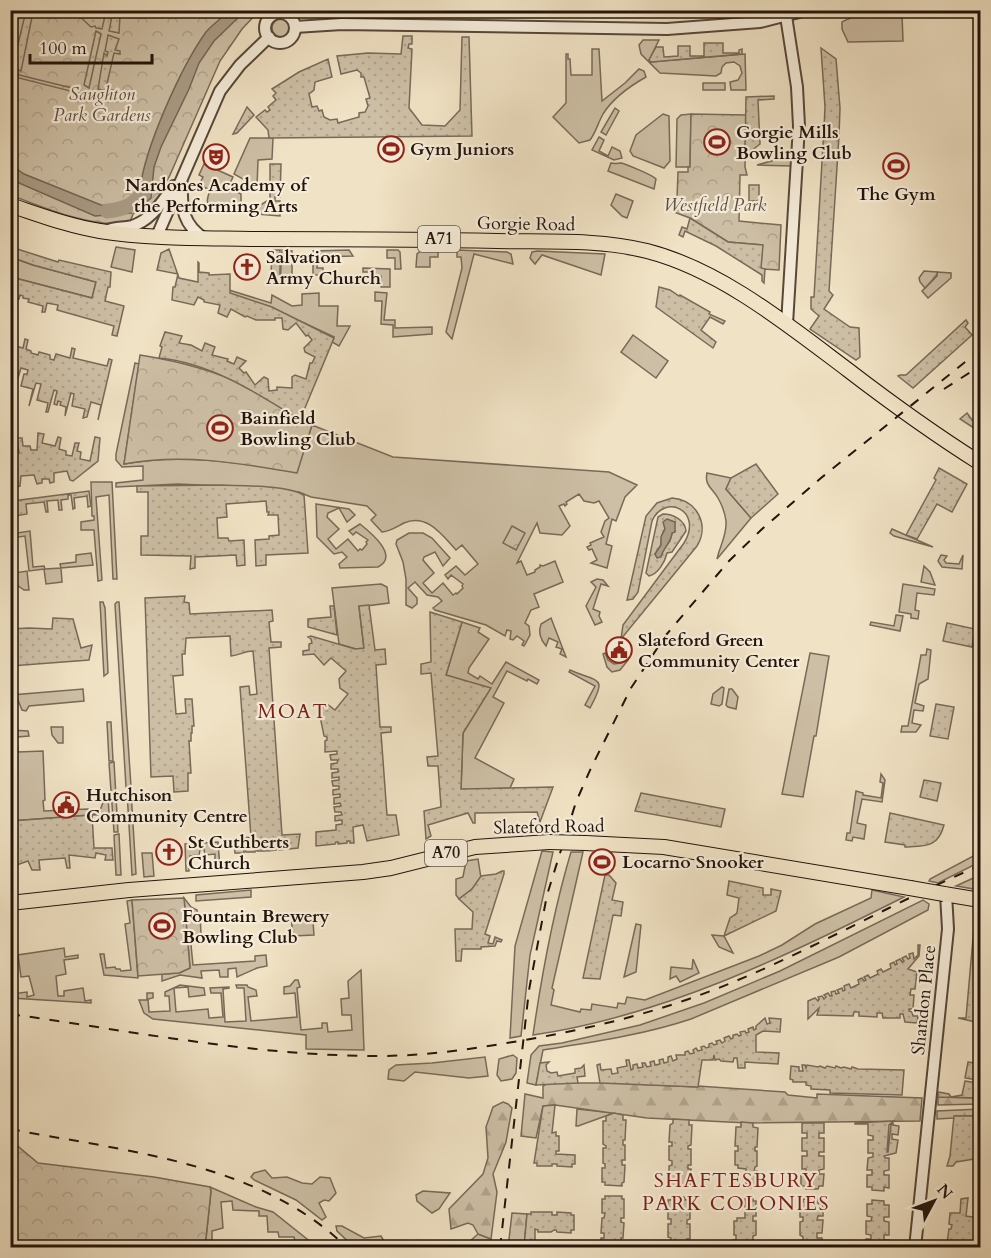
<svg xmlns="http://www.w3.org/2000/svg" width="991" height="1258" font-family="Cardo,serif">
  <defs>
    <pattern id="forest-firs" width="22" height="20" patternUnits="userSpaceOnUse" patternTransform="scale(1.5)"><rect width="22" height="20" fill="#cdbfa5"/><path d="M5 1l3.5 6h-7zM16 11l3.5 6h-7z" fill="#b0a38d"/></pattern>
    <pattern id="park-crowns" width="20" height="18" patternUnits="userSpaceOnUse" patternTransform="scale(1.5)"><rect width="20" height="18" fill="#cdbfa5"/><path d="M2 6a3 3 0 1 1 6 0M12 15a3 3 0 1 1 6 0" fill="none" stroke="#b0a38d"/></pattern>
    <pattern id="garden-dots" width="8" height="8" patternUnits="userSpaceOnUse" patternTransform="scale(1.5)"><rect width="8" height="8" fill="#cdbfa5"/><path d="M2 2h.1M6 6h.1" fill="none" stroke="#b0a38d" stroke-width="1.8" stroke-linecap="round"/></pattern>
  </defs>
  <rect width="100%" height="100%" fill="#f0e2c4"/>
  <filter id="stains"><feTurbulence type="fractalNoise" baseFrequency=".00333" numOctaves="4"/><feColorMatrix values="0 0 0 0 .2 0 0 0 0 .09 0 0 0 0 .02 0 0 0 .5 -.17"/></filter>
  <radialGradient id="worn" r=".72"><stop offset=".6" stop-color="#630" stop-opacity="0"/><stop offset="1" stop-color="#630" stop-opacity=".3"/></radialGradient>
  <g fill="#cdbfa5" stroke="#786a58" stroke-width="1.5">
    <path d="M 868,11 L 868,10 L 938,11 L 902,14 L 903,41 L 848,42 L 842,29 L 842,22 C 846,19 861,15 868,11 Z"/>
    <circle cx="281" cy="28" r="9"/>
    <polygon points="643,40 659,40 649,60 651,62 745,54 746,90 731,90 730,82 738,80 742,73 740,66 734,62 726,63 722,67 721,73 716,76 660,73 641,54 639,45"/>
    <path d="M 592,49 L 599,49 L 602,101 L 625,83 L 639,69 L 644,71 L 646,77 C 630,86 613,98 603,114 C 598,123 596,132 590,140 L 579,143 L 553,117 L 566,103 L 566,54 L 568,54 L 568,59 L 570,59 L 571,75 L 592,75 Z"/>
    <rect x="703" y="83" width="22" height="7"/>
    <polygon points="615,108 619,111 606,135 601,132"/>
    <polygon points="663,114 669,116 670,161 664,168 633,156 630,151 636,135"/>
    <polygon points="691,114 690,167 676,167 677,119 681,115"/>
    <polygon points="599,137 604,140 599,151 608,156 612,147 620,151 622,158 614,160 592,150"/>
    <polygon points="250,138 273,138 272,159 258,160 257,187 234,174"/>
    <polygon points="793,155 792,166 757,165"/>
    <path d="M 611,163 C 615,164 618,163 621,163 C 625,164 653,175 656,179 L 654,189 L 608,171 Z"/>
    <path d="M 204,164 L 233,177 L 228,188 L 241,194 L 241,209 L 216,207 L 213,211 C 205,204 207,199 210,190 L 199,185 L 203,177 L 199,175 Z"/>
    <polygon points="616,194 633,201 627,218 622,216 611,205"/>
    <polygon points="116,247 135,250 132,272 111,267"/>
    <polygon points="272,250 280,250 280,277 271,276"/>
    <polygon points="282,250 292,251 292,284 289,284 288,281 280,284"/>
    <polygon points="349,250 353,256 318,257 317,268 323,268 323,275 313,275 313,251"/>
    <polygon points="387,250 398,250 400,252 401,269 395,269 395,258 387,258"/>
    <polygon points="422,250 438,250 438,257 430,257 430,267 416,267 417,254"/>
    <polygon points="457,250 507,252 511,254 513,264 474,254 452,339 446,332 462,268 461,257 457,257"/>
    <polygon points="537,251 605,254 601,275 542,255 535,264 530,258 532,252"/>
    <polygon points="10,257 33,265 96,282 92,298 11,277"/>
    <polygon points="363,268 390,269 390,287 381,287 381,276 375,276 374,272 363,272"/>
    <polygon points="937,272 951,273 951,278 928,298 922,291 937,276"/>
    <polygon points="229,290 271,303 272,295 292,306 302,305 302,294 319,293 319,306 338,306 337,326 350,326 349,328 339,346 332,342 334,337 270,307 229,293"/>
    <polygon points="375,292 387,293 384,320 395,320 395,328 432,327 432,334 393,337 393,325 381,324 382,301 375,301"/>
    <polygon points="633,335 668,361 656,378 621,352"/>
    <path d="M 135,363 L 139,364 L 124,464 C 182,453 240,463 297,472 L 312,425 L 393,457 L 609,472 L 637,485 L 625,497 L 616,521 L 612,519 L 606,544 L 612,546 L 607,568 L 591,563 L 597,560 L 592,549 L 589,550 L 587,547 L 591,545 L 590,543 L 604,537 L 601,532 L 605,521 L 609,518 L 599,501 L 594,503 L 584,501 L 579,494 L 566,502 L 567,504 L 565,506 L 564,504 L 559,506 L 570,526 L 562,535 L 540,533 L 537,523 L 517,563 L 521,561 L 527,575 L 535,572 L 535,570 L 540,567 L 540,565 L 543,566 L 555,561 L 563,582 L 534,594 L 539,607 L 531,610 L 525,623 L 529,626 L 530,635 L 524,646 L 522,645 L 524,641 L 517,636 L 513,640 L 510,639 L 511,631 L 507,630 L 505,636 L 486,625 L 435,610 L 433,608 L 442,601 L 438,597 L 427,595 L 415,582 L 408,588 L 417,598 L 417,604 L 412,608 L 406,605 L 406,579 L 403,562 L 396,544 L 397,540 L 409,533 L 423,533 L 432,538 L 450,558 L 443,566 L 435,552 L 424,557 L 423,560 L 434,573 L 423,583 L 432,593 L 443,583 L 453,595 L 456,593 L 457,594 L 463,588 L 462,586 L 463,584 L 451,575 L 448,579 L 445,575 L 456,566 L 465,575 L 478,564 L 462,545 L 456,550 C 442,535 427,513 404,523 C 396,527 391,531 382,532 L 371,520 L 376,515 L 367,506 L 311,497 L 299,492 L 268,488 L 178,484 L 116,487 L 116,483 L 143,480 L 143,466 L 122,467 L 116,460 L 116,454 Z"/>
    <path d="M 707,473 L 731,478 L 726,489 L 751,518 L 717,559 C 720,545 727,536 726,521 C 725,513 722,505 718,498 C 713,489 704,485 707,473 Z"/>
    <polygon points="91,482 112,482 117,579 113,579 109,495 96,497 102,580 98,581 94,530 81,530 81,522 94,520 94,516 92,516"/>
    <path d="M 316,504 L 349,509 L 355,515 L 347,522 L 339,508 L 328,513 L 327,517 L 339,529 L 328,539 L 336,549 L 348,539 L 358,551 L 360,549 L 362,550 L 367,544 L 366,542 L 368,540 L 356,532 L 353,535 L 349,531 L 360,524 C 370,532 400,556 378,567 L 340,568 L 339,564 L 347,557 L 342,552 L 334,554 L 317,537 Z"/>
    <polygon points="892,529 933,547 894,536 890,533"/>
    <polygon points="30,531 33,567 44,566 45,569 61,568 60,564 76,562 76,555 91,553 93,565 61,568 62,582 46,584 44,569 29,571 25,536 12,538 17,533"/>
    <polygon points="941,555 947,556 944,560 946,563 959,564 963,555 962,569 942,567 938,561"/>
    <polygon points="924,566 930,572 935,585 921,582"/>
    <polygon points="27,571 29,590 24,590 17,585 14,573"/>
    <polygon points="597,579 603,580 608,586 601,584 593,609 600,612 599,616 602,622 595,625 586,606 596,587 591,582"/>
    <polygon points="381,584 387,587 389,603 359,607 364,649 356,649 339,644 332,588"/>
    <polygon points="903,584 935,589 934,595 917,593 915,610 919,611 918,619 911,618 911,614 899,612"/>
    <polygon points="100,602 103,602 105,608 108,673 104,676"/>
    <polygon points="117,602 119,602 131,787 126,787 115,604"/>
    <polygon points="896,615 903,616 900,631 870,625 871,622 894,626"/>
    <path d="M 551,618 L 566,657 L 560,654 L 562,649 L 556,647 L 558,642 L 549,638 L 546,646 C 540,639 538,632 541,624 Z"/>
    <polygon points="462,622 480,628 478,632 489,639 469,668 468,673 478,679 480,676 492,684 506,662 539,680 537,684 528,679 527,681 507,671 493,697 504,703 475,758 514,779 510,788 461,790 463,733 490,689 446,675"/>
    <polygon points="927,649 931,650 928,679 919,684 915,703 924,706 923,711 914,710 912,723 921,725 916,732 901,732 902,726 908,726 921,655 926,655"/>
    <polygon points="605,653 608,660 614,664 621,663 626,658 628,660 620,670 612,672 607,667 603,654"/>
    <polygon points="810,653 829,656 816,736 814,736 803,797 782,794"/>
    <path d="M 570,670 C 598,683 608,675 590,708 L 585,705 L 595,686 L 569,672 Z"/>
    <polygon points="722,687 724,688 722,704 719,706 711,704 713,694"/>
    <polygon points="83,689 84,701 29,706 26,711 22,710 18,700 11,698 11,695"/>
    <polygon points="729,689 732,689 738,697 736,709 728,707 726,705"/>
    <polygon points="107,722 111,722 113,761 109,761"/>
    <polygon points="51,727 63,727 63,743 58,743 52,735"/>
    <polygon points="10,730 28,731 29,736 17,737 18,752 43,751 45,800 43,801 44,811 88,809 89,815 11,821"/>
    <polygon points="114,762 118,832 114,832 109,763"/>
    <polygon points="881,774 885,780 882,802 862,799 857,823 866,825 864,839 853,837 852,841 846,840 847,833 850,833 856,791 863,793 863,795 881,798 883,783 880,782"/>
    <polygon points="131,791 136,874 132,875 127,792"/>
    <polygon points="106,794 108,794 109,814 92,815 101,808"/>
    <polygon points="119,834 121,875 116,875 114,835"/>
    <polygon points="542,851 553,852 530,955 521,1036 510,1038 515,946"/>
    <path d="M 571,852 L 583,852 L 552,988 L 554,990 L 551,1005 L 580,1012 L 581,1009 L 591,1010 L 592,1004 L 617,1008 L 618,1003 L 625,1004 L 627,997 L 645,1000 L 759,956 L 782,945 L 815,924 L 871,898 L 872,890 L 904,897 C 786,956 664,1016 533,1035 C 542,973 553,912 571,852 Z"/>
    <polygon points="142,853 152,853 154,876 144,877"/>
    <polygon points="977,854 980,862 938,883 929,881 930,879"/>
    <polygon points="478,859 481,878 472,889 459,899 456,895 456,879 463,877 466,861"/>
    <polygon points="980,875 980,890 956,886"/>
    <polygon points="251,890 251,897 196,901 196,895"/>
    <polygon points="184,898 191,907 197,910 198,915 200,915 201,934 190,935 193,965 255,961 255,956 266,955 267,966 257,968 237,977 236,968 228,969 228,977 220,977 219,970 201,971 202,978 180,975 162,981 162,974 179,973 190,968"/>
    <polygon points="132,900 138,978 104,975 100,954 104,954 106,968 115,967 116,969 120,969 121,971 131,970 125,924 130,923 127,901"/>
    <path d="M 923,900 L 929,904 L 928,910 L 839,957 L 691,1019 C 643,1035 593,1042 543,1050 L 536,1085 L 527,1083 L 531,1055 L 539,1046 L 562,1043 L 640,1025 L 704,1003 L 780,971 Z"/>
    <polygon points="309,915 309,922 313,922 314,935 293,936 291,916"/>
    <polygon points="636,924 641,925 636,972 624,977"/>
    <polygon points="712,935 724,936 733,953 719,947"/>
    <polygon points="64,948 65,957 78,955 78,958 64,960 66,974 56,976 58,996 64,996 64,991 83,988 85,1001 91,1000 91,1003 11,998 11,987 12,994 27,992 27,997 34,995 29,976 21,977 18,955"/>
    <polygon points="693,959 699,973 680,982 676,976 670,979 671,967 692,969"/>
    <polygon points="361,970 364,1050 306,1049 306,1035 153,1019 144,1013 139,1000 147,1000 147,993 153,993 153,998 148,999 149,1012 170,1011 169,996 165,996 165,992 180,985 204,988 205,995 189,997 188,987 174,988 176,1012 208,1009 209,1018 223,1017 221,993 211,993 210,988 229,987 229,988 223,989 225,1022 246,1021 244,988 237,988 236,985 247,985 248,987 256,990 257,996 248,997 251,1021 297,1017 295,993 284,994 284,987 290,986 295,980 298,980 300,987 297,988 301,1030 322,1028 322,1023 327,1023 328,1032 352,1030 351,1015 342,1015 341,999 349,998 348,981"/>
    <polygon points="513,1055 517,1058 516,1073 512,1079 501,1081 497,1075 499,1059"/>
    <polygon points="485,1057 488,1076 469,1078 415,1072 404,1081 388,1079 389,1070 396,1065 432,1063"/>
    <polygon points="577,1109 614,1113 578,1126 576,1126"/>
    <polygon points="265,1170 272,1178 287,1177 302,1183 312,1184 320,1177 330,1178 336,1193 329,1201 324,1200 319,1203 326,1217 322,1220 296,1200 254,1180 251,1177 254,1173"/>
    <polygon points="210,1187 256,1207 273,1212 317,1247 302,1247 302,1242 295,1241 294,1237 279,1237 278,1232 268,1232 267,1216 259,1216 259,1211 233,1210 232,1201 221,1202 223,1228 212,1231 212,1247 205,1248 211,1191"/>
    <polygon points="423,1191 450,1193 439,1209 432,1213 417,1201 416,1195"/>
    <polygon points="336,1226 342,1226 364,1238 381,1236 384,1241 383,1247 354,1247 337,1231"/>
    <polygon points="478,1234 491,1239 491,1247 470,1247 470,1241"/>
  </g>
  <g fill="url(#forest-firs)" stroke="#786a58" stroke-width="1.5">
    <polygon points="548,1083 616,1083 697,1087 698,1086 785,1092 788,1095 817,1098 817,1094 922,1098 920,1121 748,1123 647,1118 555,1105 543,1106 536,1138 521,1136 525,1094 543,1098 543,1086"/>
    <polygon points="938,1097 980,1098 980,1104 938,1105"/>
    <polygon points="503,1102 508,1104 512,1108 506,1142 493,1174 497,1192 491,1239 478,1234 473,1225 468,1223 451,1229 449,1209 483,1174 488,1158 486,1127 493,1107"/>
    <polygon points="980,1109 980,1116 955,1116 954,1118 937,1119 937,1111"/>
    <polygon points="512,1213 527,1214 524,1247 508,1248"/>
  </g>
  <g fill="url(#park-crowns)" stroke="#786a58" stroke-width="1.5">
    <path d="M 10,11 L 259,11 L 242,29 L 220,61 L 170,175 L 153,207 L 148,211 L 140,209 L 133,214 L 130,222 C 98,230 41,207 11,195 Z"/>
    <polygon points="691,114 746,115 745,167 747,175 740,175 739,221 781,225 779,270 761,269 762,245 728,242 690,218 674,212 677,198 678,172 688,172 688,167 690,167"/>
    <polygon points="924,271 937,272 937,275 925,288 920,282 919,278"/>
    <path d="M 140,355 C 178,361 214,370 248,387 C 270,398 289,416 312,425 L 297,473 C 240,463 182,453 124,464 Z"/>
    <polygon points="512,526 525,533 516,550 503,543"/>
    <polygon points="184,898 190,968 179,973 138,976 132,900"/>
    <polygon points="11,1143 14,1143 38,1163 154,1177 210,1187 211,1191 205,1247 11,1247"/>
  </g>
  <g fill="url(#garden-dots)" stroke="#786a58" stroke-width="1.5" fill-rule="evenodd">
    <polygon points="74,11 98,11 97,16 99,11 106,11 105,13 103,12 102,15 105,16 102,29 96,28 95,26 91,27"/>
    <polygon points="113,11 137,12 136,16 125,13 124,16 120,16 119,33 109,31"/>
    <polygon points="26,16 32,17 21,71 14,69 13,65 24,19"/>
    <polygon points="96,31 101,34 89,88 84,85"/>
    <polygon points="108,35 119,39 115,50 120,51 120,54 114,53 106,88 119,92 119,94 98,89 104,53 107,56 108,52 105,51"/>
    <polygon points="403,36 412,36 412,44 409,44 408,48 412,49 409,108 422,125 445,126 460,110 462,37 469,37 472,136 269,138 268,130 256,117 265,110 267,112 270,110 268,107 276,100 273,96 276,93 272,89 299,72 328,59 332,77 315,82 314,90 309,94 312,107 317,106 319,111 322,110 324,117 330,120 337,119 338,123 359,117 359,113 365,112 368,106 366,99 370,98 364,77 361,77 361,73 357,70 341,74 337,56 368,53 401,54"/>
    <polygon points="704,43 723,43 723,53 739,53 739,50 742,49 742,54 651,62 649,60 656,47 663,47 664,57 678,56 678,46 690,46 690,56 704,56"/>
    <polygon points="821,48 836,59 840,108 839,136 829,291 833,295 824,309 850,327 859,328 860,357 856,360 810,329 819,316 811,309 811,297 814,297 824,128 825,107"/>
    <polygon points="11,73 80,90 78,93 11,76"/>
    <polygon points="774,96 774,99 758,100 760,144 751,151 745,151 746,97"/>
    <polygon points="247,107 254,115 237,133 233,134"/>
    <polygon points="270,164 281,164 280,197 275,197 275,201 280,201 280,216 257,214 257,210 253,210 270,199"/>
    <rect x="749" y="185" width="10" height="16"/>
    <polygon points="690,218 728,242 763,245 761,268 765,269 764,283 762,281 762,275 716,246 685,231 683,237 679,235 682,227 687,229"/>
    <polygon points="11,245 14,246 14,248 58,262 59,260 111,272 110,287 108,287 105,301 124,306 117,336 112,335 114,326 57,310 58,305 47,303 45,312 42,312 43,306 28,302 29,299 23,298 23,296 20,295 19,299 11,297 11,277 92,298 96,282 33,265 11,257"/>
    <path d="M 169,249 L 179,278 L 198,282 L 198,262 L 199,263 L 199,272 L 209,273 L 209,275 L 230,274 L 230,293 L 272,307 L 334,338 L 300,420 C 257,393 211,363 159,358 L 162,347 L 160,346 L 165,332 L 182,336 L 179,343 L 191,345 L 202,351 L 205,343 L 215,347 L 212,355 L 228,359 L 227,361 L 234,364 L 237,357 L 246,361 L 239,368 L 244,373 L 246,372 L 255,385 L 264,377 L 268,379 L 269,391 L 277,390 L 277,387 L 292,388 L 292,377 L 295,375 L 306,379 L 310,363 L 312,363 L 315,357 L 305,352 L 304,348 L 312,340 L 308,335 L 306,336 L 296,323 L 288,330 L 283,329 L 282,318 L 275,318 L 275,320 L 256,320 L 247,316 L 245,317 L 231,309 L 227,317 L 218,313 L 220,305 L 204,302 L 204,300 L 198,297 L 194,305 L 172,300 L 173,287 L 175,287 L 178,274 L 157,270 L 161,253 Z"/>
    <polygon points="659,287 670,290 679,296 680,295 710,312 709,314 725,321 723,324 710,317 701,330 716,342 713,348 656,307"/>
    <polygon points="966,320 968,323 965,327 972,335 913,388 898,376 900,375 906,375"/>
    <polygon points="25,339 28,340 26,349 31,351 31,353 38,355 39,352 50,355 50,359 54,360 56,354 70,358 72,348 75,349 73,358 107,366 109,359 112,360 98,420 101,405 91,402 87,417 83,418 85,409 72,406 74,394 71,393 65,416 66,407 60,405 61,402 58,401 57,405 54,404 57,391 54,390 48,412 46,412 48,403 37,400 41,384 36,383 29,406 33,389 21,386 24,374 27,374 28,370 21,368 11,401 13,392 11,392 11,345 23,348"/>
    <polygon points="967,413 972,420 978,424 980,422 980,432 960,419"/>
    <polygon points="38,433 44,434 42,443 55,446 58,437 61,438 59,449 66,451 66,455 72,456 75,443 79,443 77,451 81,452 80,459 90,461 95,437 100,438 98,461 73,481 70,480 67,471 54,473 54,482 50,483 49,479 42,479 42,483 37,484 34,475 21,476 20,486 15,487 14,482 11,482 11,448 12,454 19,453 17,438 22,438 23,446 30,446 31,450 37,450"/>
    <polygon points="756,464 778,494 751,518 726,489 731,478"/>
    <polygon points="939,468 967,484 952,512 937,504 917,539 906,535 936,480 934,478"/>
    <path d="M 221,485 C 244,486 285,485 304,495 L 308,553 L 266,555 L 266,565 L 256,566 L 255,540 L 269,539 L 269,536 L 279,535 L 278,515 L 268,515 L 269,512 L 267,512 L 266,501 L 226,504 L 227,517 L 217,518 L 218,538 L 228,538 L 229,541 L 244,540 L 245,565 L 237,566 L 236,555 L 195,557 L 195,568 L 190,569 L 191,556 L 141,555 L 141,536 L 148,536 L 148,492 L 137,492 L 137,486 Z"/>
    <polygon points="89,491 91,506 88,507 87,496 74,498 75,508 73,509 71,495 68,495 68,499 61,500 62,510 59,510 58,500 47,501 48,512 46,512 44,502 26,504 27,514 15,516 13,501"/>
    <path d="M 672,498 C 697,500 710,525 697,546 L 621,639 L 623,625 L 684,543 C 704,510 664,493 652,521 L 638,592 L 633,599 L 627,600 L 646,516 L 657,503 Z"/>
    <path d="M 663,514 C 673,514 685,520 686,531 L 672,552 L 667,553 C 665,562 658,574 649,576 L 646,573 L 658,517 ZM 675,522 L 670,541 L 663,550 L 662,554 L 655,554 L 661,545 L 662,535 L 665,529 Z"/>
    <path d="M 185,596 L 184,602 L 189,603 L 190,614 L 272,610 L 273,621 L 269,622 L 271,642 L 281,642 L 281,647 L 269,648 L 282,835 L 300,834 L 298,848 L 289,849 L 288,843 L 286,845 L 287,849 L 279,850 L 278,844 L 276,850 L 268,851 L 266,845 L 266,851 L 257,851 L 256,846 L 255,852 L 246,852 L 244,847 L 244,853 L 235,853 L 234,839 L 251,837 L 240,687 L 249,686 L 250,695 L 257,694 L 253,651 C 245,651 240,655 231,656 L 230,636 L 186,638 L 185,654 L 182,654 L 183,675 L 173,676 L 176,714 L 186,713 L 185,699 L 192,699 L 194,726 L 192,726 L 192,733 L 191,733 L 191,741 L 189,741 L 191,773 L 188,773 L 188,791 L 174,792 L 173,776 L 151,777 L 145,598 Z"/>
    <polygon points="369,605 375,650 385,649 386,664 376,665 380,727 391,727 391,732 381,733 387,815 396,815 399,835 367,841 363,825 353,827 354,843 350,843 350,841 347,841 347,843 338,844 338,842 336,842 335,844 316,846 316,832 336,830 336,825 342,824 342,820 335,821 335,816 342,815 341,812 335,812 334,807 341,806 340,803 334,804 334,798 340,797 340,794 333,795 333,790 339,789 339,786 333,786 332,781 339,780 339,777 332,778 332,773 338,772 338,769 331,769 331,764 337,763 338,760 331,760 330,755 337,754 337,751 325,752 325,741 327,740 327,737 324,736 319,711 327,704 335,710 348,694 340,688 339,679 346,671 331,658 324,665 314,654 303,655 303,651 309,650 309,644 312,643 311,639 308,637 311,636 355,649 364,648 359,606"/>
    <polygon points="330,606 334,606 337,635 308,627 308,619 331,617"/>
    <polygon points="430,612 462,622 446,675 491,688 463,733 461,789 553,787 540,822 537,812 475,813 475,823 473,823 468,813 428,825 431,836 426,839 424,811 441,807 438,766 428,766 427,757 438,756 431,673 421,674 421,664 431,662"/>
    <polygon points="53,618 73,619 81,648 92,645 89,660 11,666 11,629 29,628 52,629"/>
    <polygon points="947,623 975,629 972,647 943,641"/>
    <polygon points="936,704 954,707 948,739 930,736"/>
    <polygon points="924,780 941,783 937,801 920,797"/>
    <polygon points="641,793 725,809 721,827 635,811"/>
    <path d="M 890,813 L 944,825 C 938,848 925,846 905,847 L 905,845 L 885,842 Z"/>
    <polygon points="92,815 94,848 112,848 113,860 105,860 106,855 96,853 95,858 69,855 70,868 67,868 65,858 39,860 40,870 32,870 28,861 11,867 11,821"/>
    <polygon points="218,842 220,868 219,868 218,860 215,860 215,854 205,855 204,849 200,850 199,855 190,856 189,871 186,871 185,844"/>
    <polygon points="502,871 504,871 504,874 485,934 490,936 488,943 493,944 495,937 502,940 501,942 497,941 495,946 481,947 481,949 462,949 461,961 456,961 455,929 472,929 473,912 459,899 472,889 481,876 496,874"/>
    <polygon points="605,875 609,875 616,883 612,900 623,902 621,916 613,915 600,979 583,978"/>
    <polygon points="729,881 763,888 763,895 771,895 771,889 781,891 776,911 724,936 730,918 737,913 739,898 727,895"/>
    <polygon points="974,927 980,928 980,1023 958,1018 966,1018"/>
    <polygon points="918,945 920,945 919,956 908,969 917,972 915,989 911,989 910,995 914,995 913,1009 909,1009 909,1011 912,1012 913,1016 918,1016 917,1023 905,1022 903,1014 900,1014 900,1018 883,1018 882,1013 877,1013 877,1017 859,1016 859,1012 854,1012 853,1016 817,1015 819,1008 808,1019 808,1001 815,998 818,1001 819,999 818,997 822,996 824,999 826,997 824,995 828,993 830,996 832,996 831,992 835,991 836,994 839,993 837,990 842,988 843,991 845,990 844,986 849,984 851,988 859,984 858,980 862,978 864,981 866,980 864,977 868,975 870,978 878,974 877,971 881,969 883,972 891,968 890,964 894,962 895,965 897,964 896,961 900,959 902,962 904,961 902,958 906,956 908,959 910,958 909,954 913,953 914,959 918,955"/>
    <polygon points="765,1018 767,1024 770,1023 769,1018 781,1019 780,1032 763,1031 756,1035 756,1052 779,1053 778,1064 745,1062 745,1068 738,1068 737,1058 734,1058 733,1062 721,1061 719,1059 715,1060 714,1055 713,1060 702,1060 698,1087 600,1083 597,1065 600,1064 601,1070 611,1069 612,1074 618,1073 617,1068 627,1066 626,1060 629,1060 631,1070 633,1069 633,1065 637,1064 638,1068 643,1067 642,1063 645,1063 647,1067 651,1066 650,1062 654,1061 655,1065 660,1064 659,1060 663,1059 664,1063 668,1062 668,1057 671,1056 673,1061 677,1059 676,1055 685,1055 685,1052 688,1051 690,1054 694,1053 693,1050 696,1048 698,1051 702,1050 701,1047 704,1046 706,1048 709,1047 709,1044 712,1043 714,1045 717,1044 716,1041 720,1040 722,1043 725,1041 724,1038 729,1036 731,1039 733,1038 733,1035 737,1034 739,1036 741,1035 740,1032 745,1031 746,1033 749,1032 748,1029 753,1027 754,1030 756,1029 756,1026"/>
    <polygon points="549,1062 546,1065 547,1071 551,1073 557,1072 558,1076 575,1073 575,1069 581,1068 584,1065 585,1076 577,1077 578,1083 536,1085 540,1063"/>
    <polygon points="968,1062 980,1064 977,1080 965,1078"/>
    <polygon points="802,1065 805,1065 806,1068 807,1065 818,1067 820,1066 825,1068 827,1066 835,1068 836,1066 841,1068 844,1067 851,1069 852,1067 858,1069 904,1070 902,1095 830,1093 830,1090 811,1089 811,1086 806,1085 806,1082 793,1082 793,1080 790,1079 791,1066 799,1067 799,1071 803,1071"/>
    <polygon points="965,1081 977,1083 976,1089 980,1090 980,1098 938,1097 938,1092 949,1094 951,1097 962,1095"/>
    <polygon points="555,1105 552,1133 556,1132 556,1136 559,1136 559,1151 556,1151 556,1154 575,1155 575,1164 572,1164 572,1167 557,1166 557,1164 552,1164 552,1166 537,1166 537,1163 534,1163 543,1106"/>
    <polygon points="614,1113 623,1115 623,1120 626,1120 625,1140 623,1140 623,1145 625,1145 625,1160 622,1160 622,1165 625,1165 624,1182 622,1183 622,1186 605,1185 605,1182 602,1182 602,1168 605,1168 605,1164 603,1163 603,1148 606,1148 606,1146 603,1144 603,1121 606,1121 606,1116"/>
    <polygon points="954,1116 980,1116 980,1158 956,1162 953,1166 947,1166 950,1156"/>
    <polygon points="673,1119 689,1120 689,1125 692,1125 691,1145 688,1146 688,1149 691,1149 691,1165 688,1165 688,1169 691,1169 691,1184 688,1184 688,1187 671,1187 671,1183 669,1183 669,1166 672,1165 672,1161 669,1160 669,1146 672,1146 672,1142 669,1142 670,1125 673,1123"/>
    <polygon points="894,1121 889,1125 887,1152 888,1152 891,1125 893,1122 893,1125 899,1126 898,1135 892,1134 892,1139 898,1140 896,1153 884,1156 885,1158 889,1158 889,1170 884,1171 884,1175 889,1175 889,1188 884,1187 884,1191 872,1190 872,1187 867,1187 867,1175 872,1175 872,1170 867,1170 868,1158 873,1157 873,1153 868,1153 868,1140 873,1140 873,1136 868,1135 868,1124 855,1124 855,1123"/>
    <polygon points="741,1122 753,1123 753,1127 758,1128 757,1147 755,1147 755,1151 757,1151 757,1166 755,1167 754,1171 757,1171 757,1185 754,1185 754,1188 746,1187 746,1169 738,1168 738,1165 735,1165 735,1151 738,1151 738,1146 735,1146 736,1127 741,1127"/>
    <polygon points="802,1123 824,1123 824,1133 819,1133 819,1138 824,1138 824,1152 819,1152 819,1156 824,1156 824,1169 819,1170 819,1174 824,1174 823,1186 819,1186 818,1189 806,1189 806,1186 801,1186 801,1174 806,1174 806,1169 802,1169 802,1156 807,1156 807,1151 802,1151 802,1138 807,1138 807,1133 802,1133"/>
    <polygon points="605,1196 622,1196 622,1199 624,1199 624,1218 621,1218 621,1222 624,1223 623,1238 621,1238 623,1247 601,1247 601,1238 604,1238 604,1233 601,1233 602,1218 604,1218 605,1213 602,1213 602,1199 605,1199"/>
    <polygon points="671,1197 685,1197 685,1200 690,1200 690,1219 687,1220 687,1224 690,1224 690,1239 687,1239 687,1244 690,1244 689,1247 667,1247 667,1243 670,1243 671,1238 668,1237 668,1224 671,1224 671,1219 668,1219 668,1200 671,1200"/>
    <polygon points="745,1198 753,1198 753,1201 756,1201 756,1216 753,1216 753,1221 756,1221 756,1235 753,1236 753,1241 756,1241 755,1247 733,1247 733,1240 736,1240 736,1235 734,1235 734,1221 737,1221 737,1218 745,1218"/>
    <polygon points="968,1198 966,1216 980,1218 978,1223 980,1223 979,1235 977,1237 978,1237 978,1244 976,1246 977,1247 949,1247 950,1244 947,1243 949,1229 951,1229 952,1225 949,1224 950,1213 960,1213 961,1199"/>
    <polygon points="803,1199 818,1199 818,1203 823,1203 823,1216 818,1216 817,1220 823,1220 822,1233 817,1233 817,1238 822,1238 822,1247 800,1247 800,1242 803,1241 803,1237 800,1235 800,1222 803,1221 803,1217 800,1217 800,1202 803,1202"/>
    <polygon points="872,1200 884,1201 884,1205 889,1205 889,1217 884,1217 884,1221 889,1222 889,1235 884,1235 884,1240 889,1240 888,1247 866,1247 866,1239 871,1239 871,1235 866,1234 866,1221 871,1221 872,1217 867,1216 867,1204 872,1204"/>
    <polygon points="531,1212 552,1212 552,1215 557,1215 557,1212 571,1213 571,1215 574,1215 574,1230 571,1230 571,1233 557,1232 556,1230 554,1230 551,1232 538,1232 538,1230 535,1229 535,1246 536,1247 524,1247 527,1214 531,1214"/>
  </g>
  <g fill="#aa9c85" stroke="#746654" stroke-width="1.5">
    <path d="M 229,11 L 245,11 L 214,41 L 199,63 L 189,89 L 161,147 L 154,167 L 151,198 L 140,207 L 134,194 L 140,189 C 145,147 181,67 206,32 C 213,24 222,18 229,11 Z"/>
    <polygon points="10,164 24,174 101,205 114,207 124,202 131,213 95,216 12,180"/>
    <path d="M 667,519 L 675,522 L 675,532 L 672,533 C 671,543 663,548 661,557 L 657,558 L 655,554 L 661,545 L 661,537 L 665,529 L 663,522 Z"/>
  </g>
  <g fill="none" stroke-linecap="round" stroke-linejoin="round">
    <path stroke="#aa9c85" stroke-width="15" d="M 107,211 C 123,210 141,203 146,185"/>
    <g stroke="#564839" stroke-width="14">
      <g id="minor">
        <circle cx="280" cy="28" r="15"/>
        <polyline points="786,16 797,87 799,126 787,324"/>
        <polyline points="295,27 342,24 667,29 760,22 807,10"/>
        <path d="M 182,184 C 181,208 183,225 205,239"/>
        <path d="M 108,230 C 115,227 124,228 132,226 C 152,220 162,201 174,186"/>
        <polyline points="157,236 220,91 240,65 269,37"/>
        <polyline points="915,1248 948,929 946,894"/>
      </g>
    </g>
    <g stroke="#22140b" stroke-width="16">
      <g id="major">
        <path d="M 10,205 C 40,215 69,226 100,231 C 150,239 202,238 251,239 C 333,239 415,239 497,241 C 546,242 599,239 647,251 C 721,270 788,325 848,370 C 891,403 934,434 980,463"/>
        <polyline points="585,843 664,847 910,888"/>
        <polyline points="944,894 980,900"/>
        <polyline points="10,903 129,890 363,872 391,868 475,847 549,842"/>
      </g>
    </g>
    <use href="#minor" stroke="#f5ecd9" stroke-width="10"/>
    <use href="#major" stroke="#f0e2c4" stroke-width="14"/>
    <g stroke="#22140b" stroke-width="2" stroke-dasharray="10 10" stroke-linecap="butt">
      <polyline points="944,389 980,366"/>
      <path d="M 10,1014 C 131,1031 256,1056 378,1056 C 425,1056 472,1049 519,1041 C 577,1031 630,1019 686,1000 C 756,976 822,941 889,908 C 919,893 950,879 980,865"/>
      <path d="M 10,1129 C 123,1151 261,1162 347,1248"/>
      <polyline points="500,1248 529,990 547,895 576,802 591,768 631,688 666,635 729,561 761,530 821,478 980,350"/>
    </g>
    <g stroke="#22140b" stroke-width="16" stroke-linecap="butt">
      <g id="major-bridge">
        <polyline points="549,842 585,843"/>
        <polyline points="910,888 944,894"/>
      </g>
    </g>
    <use href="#major-bridge" stroke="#f0e2c4" stroke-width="14"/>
  </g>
  <defs>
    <g id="stadium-ring" transform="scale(1.35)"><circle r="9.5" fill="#f5ecd9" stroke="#8f2418" stroke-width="1.5"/><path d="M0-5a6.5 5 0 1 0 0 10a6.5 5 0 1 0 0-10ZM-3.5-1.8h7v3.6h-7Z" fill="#8f2418"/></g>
    <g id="theatre-ring" transform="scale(1.35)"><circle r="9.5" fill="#f5ecd9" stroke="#8f2418" stroke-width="1.5"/><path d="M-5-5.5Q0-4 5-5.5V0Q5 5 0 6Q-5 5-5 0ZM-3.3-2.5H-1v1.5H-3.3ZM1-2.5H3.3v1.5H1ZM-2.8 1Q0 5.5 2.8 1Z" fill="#8f2418"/></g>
    <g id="church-ring" transform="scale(1.35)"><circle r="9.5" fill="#f5ecd9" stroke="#8f2418" stroke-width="1.5"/><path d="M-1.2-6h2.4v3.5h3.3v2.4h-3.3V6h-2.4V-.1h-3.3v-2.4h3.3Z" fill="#8f2418"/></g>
    <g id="civic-ring" transform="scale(1.35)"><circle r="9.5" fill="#f5ecd9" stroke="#8f2418" stroke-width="1.5"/><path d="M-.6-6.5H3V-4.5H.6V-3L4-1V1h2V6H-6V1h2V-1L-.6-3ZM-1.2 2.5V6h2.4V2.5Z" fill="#8f2418"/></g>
  </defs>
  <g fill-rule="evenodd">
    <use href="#stadium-ring" x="717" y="142"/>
    <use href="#stadium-ring" x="391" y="149"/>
    <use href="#theatre-ring" x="216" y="157"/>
    <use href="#stadium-ring" x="896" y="166"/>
    <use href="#church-ring" x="247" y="267"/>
    <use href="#stadium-ring" x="220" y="428"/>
    <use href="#civic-ring" x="619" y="650"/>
    <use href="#civic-ring" x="66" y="805"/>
    <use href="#church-ring" x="169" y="852"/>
    <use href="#stadium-ring" x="602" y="862"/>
    <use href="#stadium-ring" x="162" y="926"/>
  </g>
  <g text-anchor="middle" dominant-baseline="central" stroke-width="4.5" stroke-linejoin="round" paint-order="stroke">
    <g fill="#f5ecd9" stroke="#615549" stroke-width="1.5">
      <rect x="418" y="226" width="42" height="26" rx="4.5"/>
      <rect x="425" y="840" width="42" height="26" rx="4.5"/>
    </g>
    <g font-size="16" font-weight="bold" fill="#22140b">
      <text x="439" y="239">A71</text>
      <text x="446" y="853">A70</text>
    </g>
    <g font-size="18" font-style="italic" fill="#5e5041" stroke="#f5ecd9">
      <text x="102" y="94">Saughton<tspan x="102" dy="21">Park Gardens</tspan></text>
      <text x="715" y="205">Westfield Park</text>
    </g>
    <g font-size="18" font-weight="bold" fill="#22140b" stroke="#f5ecd9" text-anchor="start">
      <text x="736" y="132">Gorgie Mills<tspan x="736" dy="21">Bowling Club</tspan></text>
      <text x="410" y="149">Gym Juniors</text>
      <text x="216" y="185" text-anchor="middle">Nardones Academy of<tspan x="216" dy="21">the Performing Arts</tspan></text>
      <text x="896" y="194" text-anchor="middle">The Gym</text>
      <text x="266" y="257">Salvation<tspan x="266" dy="21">Army Church</tspan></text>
      <text x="240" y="418">Bainfield<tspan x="240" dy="21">Bowling Club</tspan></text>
      <text x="638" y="640">Slateford Green<tspan x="638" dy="21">Community Center</tspan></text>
      <text x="86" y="795">Hutchison<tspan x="86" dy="21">Community Centre</tspan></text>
      <text x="188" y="842">St Cuthberts<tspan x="188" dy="21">Church</tspan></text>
      <text x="622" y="862">Locarno Snooker</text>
      <text x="182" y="916">Fountain Brewery<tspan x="182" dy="21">Bowling Club</tspan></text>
    </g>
    <g font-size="18" fill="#22140b" stroke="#f5ecd9">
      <text transform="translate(526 224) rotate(1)">Gorgie Road</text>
      <text transform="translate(549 827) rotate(-1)">Slateford Road</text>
      <text transform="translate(924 1000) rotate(-84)">Shandon Place</text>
    </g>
    <g font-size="20" letter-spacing="1.5" fill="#7a1f14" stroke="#f5ecd9">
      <text x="293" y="711">MOAT</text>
      <text x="736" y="1180">SHAFTESBURY<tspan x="736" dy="23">PARK COLONIES</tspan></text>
    </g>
  </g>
  <rect width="991" height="1258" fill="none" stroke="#f0e2c4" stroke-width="36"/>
  <rect x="12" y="12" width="967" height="1234" fill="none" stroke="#22140b" stroke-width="3"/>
  <rect x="18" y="18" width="955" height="1222" fill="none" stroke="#22140b" stroke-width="1.5"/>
  <g transform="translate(934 1201) rotate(49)" stroke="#f5ecd9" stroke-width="4.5" paint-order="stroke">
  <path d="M0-4.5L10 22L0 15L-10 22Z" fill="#22140b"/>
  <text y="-9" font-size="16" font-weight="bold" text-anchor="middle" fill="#22140b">N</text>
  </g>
  <path d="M30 54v9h122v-9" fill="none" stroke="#22140b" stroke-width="3"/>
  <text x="39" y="54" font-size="18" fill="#22140b" stroke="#f5ecd9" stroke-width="4.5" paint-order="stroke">100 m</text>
  <rect width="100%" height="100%" filter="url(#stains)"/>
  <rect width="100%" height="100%" fill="url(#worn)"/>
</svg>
